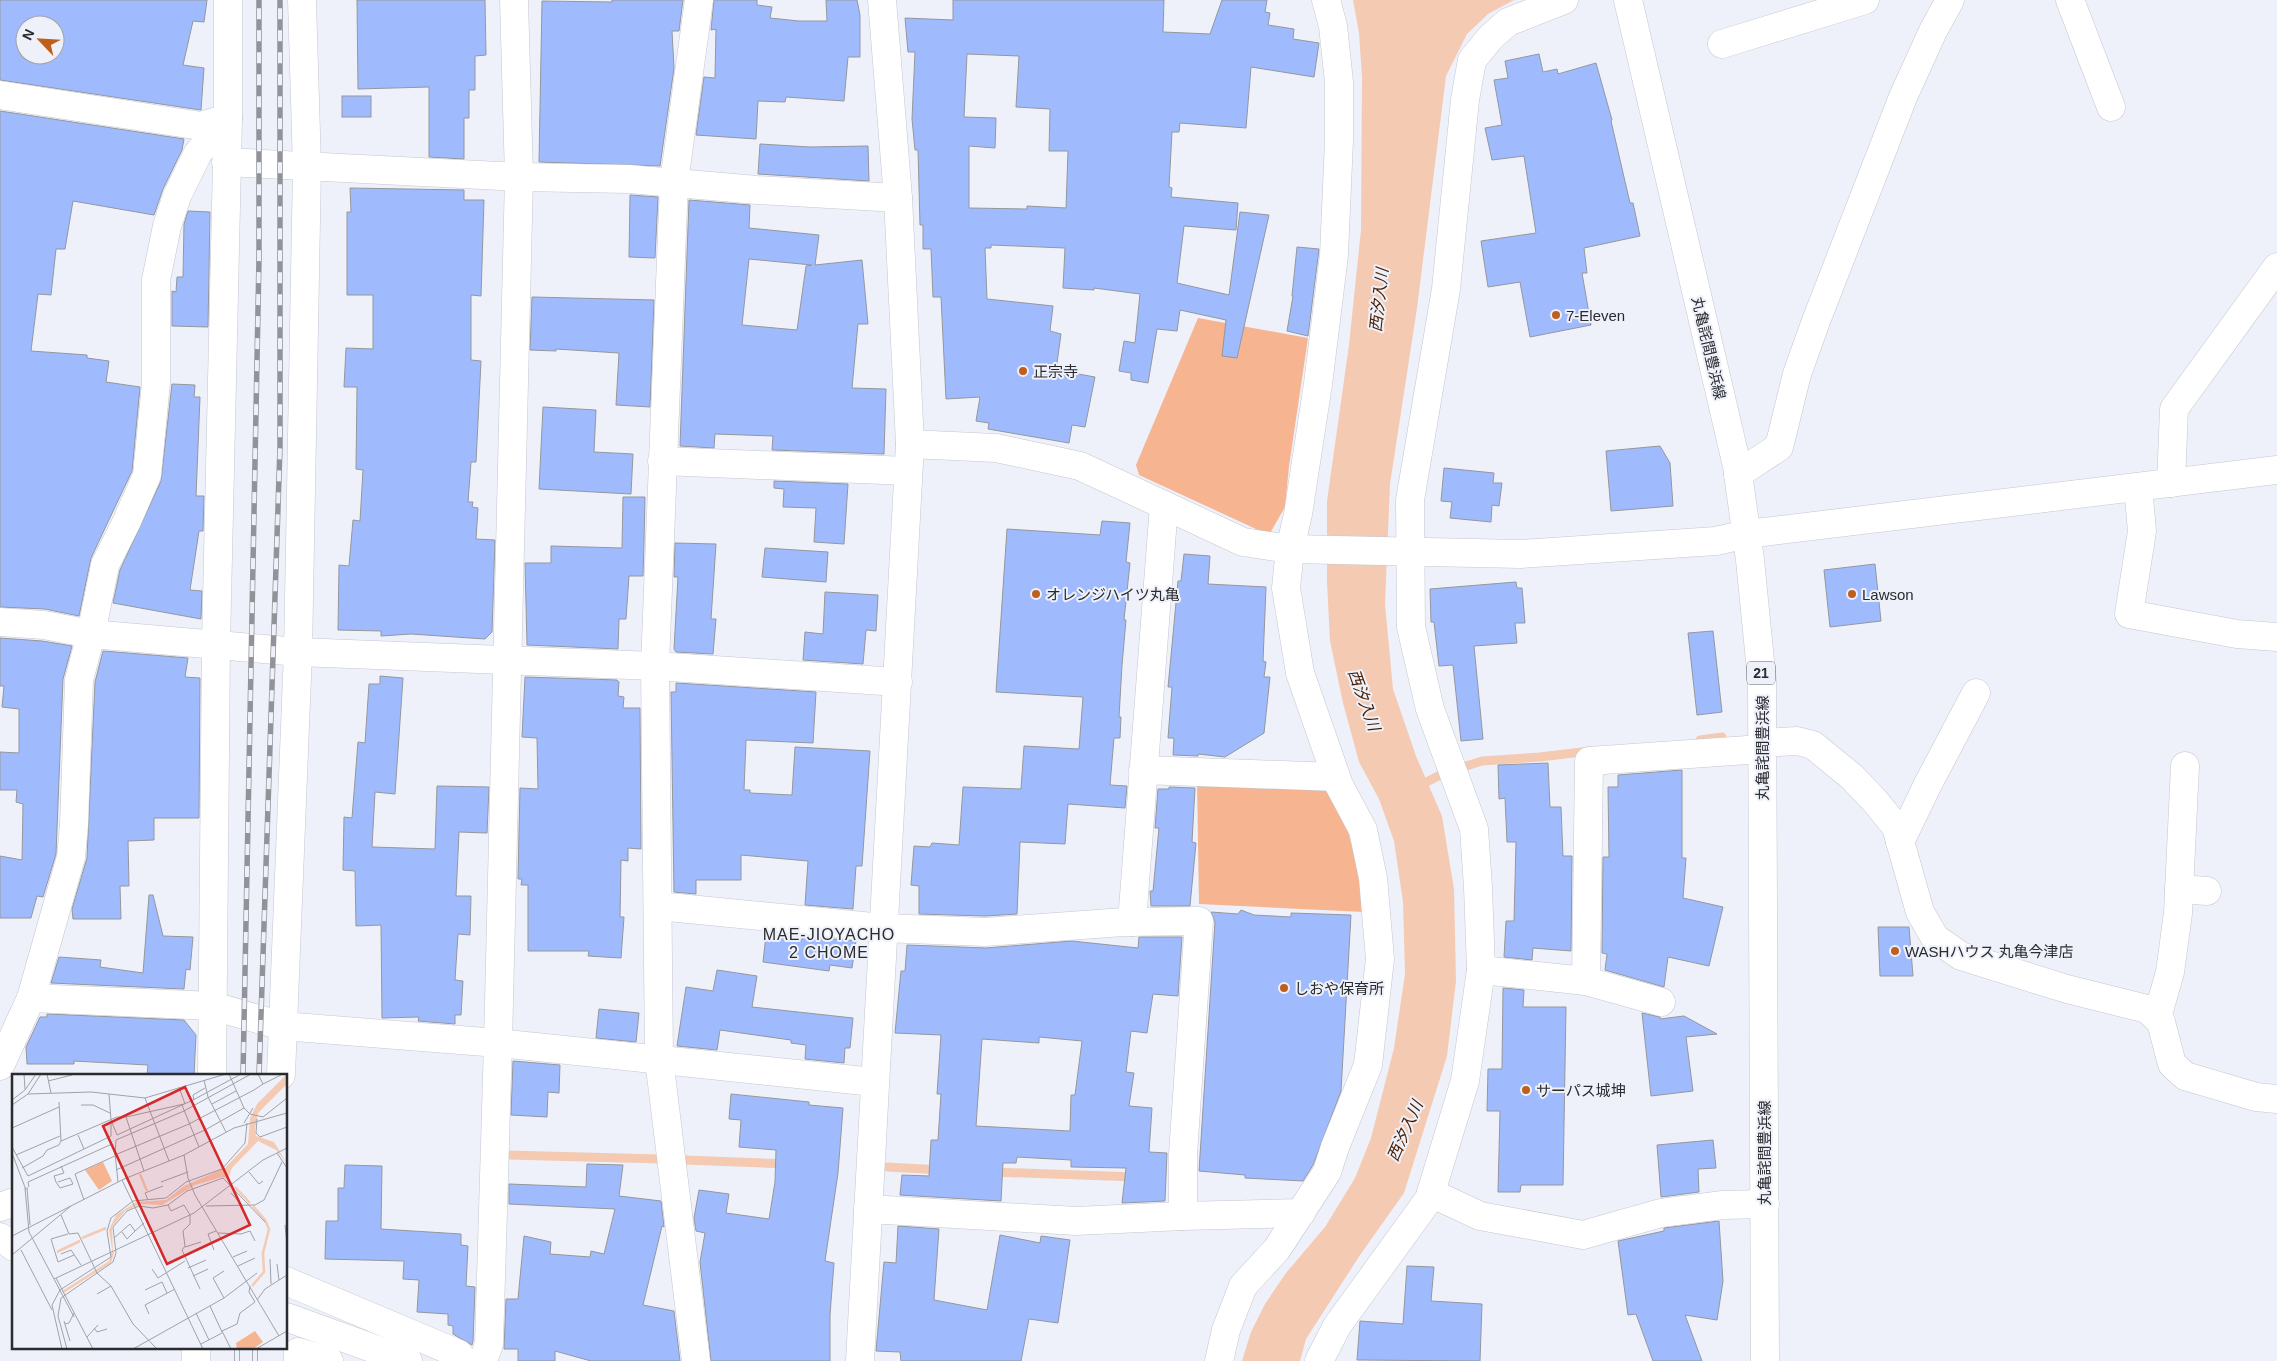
<svg xmlns="http://www.w3.org/2000/svg" width="2277" height="1361" font-family="Arial,'Noto Sans JP',sans-serif">
  <rect width="100%" height="100%" fill="#eef1fa"/>
  <g fill="#f7b490">
    <polygon points="1198,318 1308,338 1289,466 1285,507 1269,535 1139,475 1136,465"/>
    <polygon points="1197,780 1326,789 1345,821 1360,875 1364,912 1199,904"/>
  </g>
  <polygon fill="#f5cab2" points="1353,0 1514,0 1488,14 1467,34 1446,76 1417,308 1390,484 1385,604 1393,689 1416,756 1442,816 1454,889 1456,981 1447,1056 1404,1193 1360,1255 1306,1339 1300,1361 1242,1361 1251,1332 1265,1304 1286,1273 1325,1227 1355,1178 1371,1138 1394,1048 1405,974 1403,902 1394,841 1379,799 1359,762 1343,703 1330,641 1327,582 1327,501 1349,345 1361,230 1362,77 1359,33"/>
  <g fill="none" stroke-linecap="round" stroke-linejoin="round">
    <g stroke="#f5cab2" stroke-width="9">
      <polyline points="1700,740 1722,737"/>
      <polyline points="1460,768 1482,761 1540,757 1590,751"/>
      <polyline points="1417,787 1444,773"/>
      <polyline points="507,1155 660,1159"/>
      <polyline points="684,1160 788,1164"/>
      <polyline points="887,1167 941,1170"/>
      <polyline points="992,1172 1136,1177"/>
    </g>
  </g>
  <g fill="#a0bbfd" stroke="#93979e" fill-rule="evenodd">
    <path d="M 0,0 L 207,0 L 204,22 L 193,21 L 183,65 L 204,68 L 201,110 L 0,80 ZM 25,25 L 55,25 L 55,55 L 25,55 Z"/>
    <polygon points="357,0 485,0 486,55 475,56 475,90 469,90 469,118 464,118 464,159 429,157 429,87 358,89"/>
    <polygon points="612,0 683,0 679,31 672,31 674,68 660,166 539,162 542,1 612,2"/>
    <polygon points="714,0 757,0 757,5 772,7 770,18 799,21 827,21 826,0 857,0 860,15 860,57 848,57 844,101 786,97 785,102 758,101 756,139 696,135 704,77 715,78 716,29 711,30"/>
    <path d="M 953,0 L 1164,0 L 1163,32 L 1210,34 L 1222,0 L 1267,0 L 1265,12 L 1270,13 L 1268,25 L 1294,29 L 1293,39 L 1319,43 L 1314,77 L 1251,67 L 1246,128 L 1180,123 L 1179,132 L 1172,132 L 1169,187 L 1172,188 L 1171,197 L 1238,203 L 1236,230 L 1184,226 L 1177,283 L 1229,295 L 1240,212 L 1269,215 L 1237,358 L 1222,356 L 1226,320 L 1180,310 L 1177,331 L 1157,329 L 1148,383 L 1131,380 L 1131,373 L 1119,371 L 1124,341 L 1135,343 L 1140,294 L 1094,288 L 1094,290 L 1063,288 L 1065,248 L 991,245 L 991,248 L 985,248 L 987,299 L 1053,306 L 1050,331 L 1061,334 L 1056,370 L 1095,377 L 1085,427 L 1072,425 L 1069,443 L 988,429 L 989,423 L 976,421 L 980,397 L 946,399 L 941,297 L 933,297 L 931,249 L 923,249 L 923,225 L 920,225 L 918,150 L 915,150 L 912,119 L 915,52 L 908,52 L 905,18 L 953,20 ZM 967,54 L 1019,56 L 1016,107 L 1050,109 L 1049,151 L 1068,151 L 1066,208 L 1027,206 L 1027,209 L 969,208 L 969,146 L 995,148 L 996,118 L 964,117 Z"/>
    <polygon points="1539,54 1543,72 1557,69 1558,74 1596,63 1612,120 1611,121 1630,203 1633,203 1640,236 1584,248 1587,273 1582,273 1591,325 1530,337 1520,282 1488,287 1481,241 1536,233 1524,156 1492,160 1485,128 1502,125 1494,80 1508,78 1505,61"/>
    <rect x="342" y="96" width="29" height="21"/>
    <polygon points="0,111 184,139 182,150 163,189 154,215 73,201 65,249 56,249 51,295 38,294 31,351 87,355 87,358 109,361 106,382 140,387 132,471 91,558 79,616 45,609 0,607"/>
    <polygon points="760,144 810,147 868,146 869,181 758,174"/>
    <polygon points="350,188 464,190 464,200 484,200 481,296 471,295 471,360 481,361 476,462 471,462 468,502 473,502 472,507 478,508 476,539 495,540 492,632 485,639 411,634 381,636 381,631 338,630 339,565 349,566 353,520 360,521 363,470 356,469 357,387 344,387 346,348 373,349 373,295 347,295 347,212 351,212"/>
    <polygon points="630,195 658,197 655,258 629,257"/>
    <path d="M 689,200 L 750,205 L 749,228 L 819,235 L 815,265 L 862,260 L 868,324 L 858,324 L 852,388 L 886,389 L 884,454 L 772,450 L 773,436 L 715,434 L 714,448 L 680,446 ZM 749,259 L 812,265 L 806,266 L 797,330 L 742,325 Z"/>
    <polygon points="188,211 210,212 208,327 172,326 172,291 176,292 177,277 183,277 184,224"/>
    <polygon points="1297,247 1319,249 1308,336 1287,331 1293,296 1292,296"/>
    <polygon points="532,297 654,300 650,407 616,405 619,353 556,349 556,351 530,350"/>
    <polygon points="172,384 195,385 194,397 200,397 196,496 204,496 203,531 199,531 190,590 202,591 201,619 113,603 120,570 161,481"/>
    <polygon points="543,407 596,410 594,452 633,454 631,494 539,489"/>
    <polygon points="1660,446 1670,463 1673,506 1611,511 1606,451"/>
    <polygon points="1444,468 1494,473 1493,483 1502,483 1499,506 1492,505 1491,522 1450,518 1452,502 1441,501"/>
    <polygon points="774,481 848,484 844,544 814,542 816,508 783,507 784,489 774,488"/>
    <polygon points="623,497 645,497 644,542 643,576 629,576 626,619 619,619 618,649 527,645 525,563 551,563 551,546 622,548"/>
    <polygon points="1102,521 1130,523 1126,562 1130,563 1124,620 1126,620 1122,665 1119,717 1121,717 1120,738 1114,738 1110,785 1127,786 1125,808 1068,804 1065,844 1020,842 1017,914 985,916 919,914 919,886 911,885 914,846 930,847 932,843 959,845 963,787 1021,789 1024,746 1079,749 1083,697 996,692 1007,529 1100,535"/>
    <polygon points="675,543 716,544 711,619 716,619 713,654 676,652 674,649 678,577 674,577"/>
    <polygon points="765,548 828,552 826,582 762,577"/>
    <polygon points="1184,554 1210,556 1208,584 1266,587 1263,661 1266,662 1264,677 1270,677 1264,733 1225,757 1198,754 1198,756 1173,755 1174,738 1168,738 1172,687 1168,687 1171,656 1178,581 1181,581"/>
    <polygon points="1875,564 1881,621 1830,627 1824,570"/>
    <polygon points="1516,582 1517,588 1522,588 1525,623 1515,623 1517,643 1474,646 1483,739 1461,741 1453,665 1439,666 1434,622 1431,622 1430,589"/>
    <polygon points="825,592 878,595 876,631 866,630 863,664 803,660 805,632 823,634"/>
    <polygon points="1713,631 1722,712 1697,715 1688,633"/>
    <polygon points="0,638 42,641 72,646 63,679 56,854 43,897 37,896 31,918 0,918 0,856 22,860 23,804 16,802 17,790 0,790 0,752 19,753 19,709 2,707 4,686 0,686"/>
    <polygon points="103,651 188,658 185,677 200,678 199,818 154,818 154,840 128,841 129,886 120,886 121,919 73,919 72,909 87,858 95,682"/>
    <polygon points="380,676 403,678 395,794 375,792 372,847 435,849 437,786 489,787 487,833 459,832 456,896 471,896 470,935 458,934 455,980 463,981 461,1015 455,1015 455,1024 418,1021 419,1017 382,1018 381,925 356,926 355,871 343,870 344,817 352,818 358,742 365,743 369,684 380,684"/>
    <polygon points="525,677 617,680 619,682 618,696 624,697 623,708 640,708 641,849 628,848 628,861 621,860 620,917 624,917 621,958 588,956 589,951 528,951 528,885 521,885 522,879 518,879 520,788 538,789 537,738 522,737"/>
    <polygon points="676,683 816,692 813,743 746,740 744,790 750,790 750,793 792,795 795,747 870,751 862,866 856,866 853,909 805,905 808,861 741,855 741,880 696,880 696,894 674,892 671,692 676,692"/>
    <polygon points="1548,763 1550,807 1561,807 1563,856 1572,856 1571,951 1533,948 1532,960 1504,957 1506,921 1514,921 1516,842 1507,842 1505,798 1499,799 1498,765"/>
    <polygon points="1682,770 1682,858 1686,858 1683,898 1723,907 1709,966 1668,957 1664,987 1605,970 1607,954 1602,953 1603,857 1609,857 1608,787 1618,787 1618,775"/>
    <polygon points="1169,787 1195,788 1192,842 1196,843 1190,906 1151,906 1150,891 1153,891 1159,828 1155,828 1158,789 1169,789"/>
    <polygon points="149,895 153,895 163,936 193,937 190,970 186,969 184,989 51,983 59,957 101,960 100,967 143,973"/>
    <polygon points="1241,910 1254,915 1291,917 1291,913 1351,915 1341,1091 1313,1165 1303,1181 1245,1178 1245,1175 1199,1171 1215,922 1211,912 1238,914"/>
    <polygon points="1878,927 1909,927 1913,976 1880,976"/>
    <polygon points="766,935 802,940 802,936 856,941 852,968 830,965 829,971 763,962"/>
    <path d="M 1139,937 L 1182,937 L 1178,996 L 1153,994 L 1147,1033 L 1131,1031 L 1126,1072 L 1134,1073 L 1129,1106 L 1152,1108 L 1149,1152 L 1167,1153 L 1165,1201 L 1122,1203 L 1126,1168 L 1071,1167 L 1071,1160 L 1017,1157 L 1016,1163 L 1003,1163 L 1001,1201 L 900,1195 L 902,1175 L 929,1176 L 931,1140 L 938,1140 L 941,1094 L 937,1094 L 941,1035 L 895,1033 L 901,971 L 905,971 L 907,945 L 986,948 L 1072,941 L 1138,948 ZM 1039,1037 L 1082,1041 L 1075,1095 L 1071,1095 L 1070,1131 L 976,1126 L 982,1039 L 1039,1043 Z"/>
    <polygon points="717,970 757,976 752,1007 853,1018 850,1048 845,1048 844,1063 805,1059 806,1045 791,1043 791,1040 720,1030 717,1050 677,1046 686,987 713,991"/>
    <polygon points="1503,988 1524,990 1523,1007 1566,1007 1563,1185 1521,1185 1520,1192 1498,1192 1500,1111 1487,1111 1488,1069 1502,1069"/>
    <polygon points="599,1009 639,1013 636,1042 596,1038"/>
    <polygon points="1642,1013 1660,1017 1660,1019 1684,1016 1717,1034 1686,1037 1693,1091 1651,1096"/>
    <polygon points="47,1014 184,1020 196,1035 194,1075 147,1075 148,1065 74,1061 74,1064 27,1064 26,1047 40,1017 47,1017"/>
    <polygon points="513,1061 560,1065 559,1093 548,1092 547,1117 511,1115"/>
    <polygon points="731,1094 809,1102 809,1105 843,1108 838,1173 825,1261 834,1263 830,1315 830,1361 711,1361 700,1262 705,1233 696,1231 694,1218 699,1190 729,1194 726,1213 769,1219 775,1182 776,1150 739,1147 741,1120 729,1119"/>
    <polygon points="1713,1140 1716,1168 1698,1169 1699,1192 1661,1197 1657,1145"/>
    <polygon points="587,1164 623,1165 619,1196 661,1201 664,1227 662,1226 643,1305 674,1311 680,1361 591,1361 555,1351 555,1361 518,1361 518,1349 504,1349 506,1299 518,1299 524,1236 551,1242 550,1254 590,1257 591,1251 604,1254 615,1209 509,1204 509,1184 586,1187"/>
    <polygon points="345,1165 382,1166 381,1229 461,1234 461,1245 468,1246 466,1286 475,1287 473,1341 472,1345 453,1334 453,1326 448,1325 448,1314 417,1312 419,1280 403,1279 404,1261 325,1259 326,1221 338,1221 338,1188 344,1188"/>
    <polygon points="1719,1221 1723,1281 1717,1320 1685,1315 1702,1361 1653,1361 1636,1314 1628,1315 1618,1241 1664,1231 1664,1228"/>
    <polygon points="898,1226 939,1229 934,1300 987,1310 1000,1235 1040,1243 1041,1236 1070,1240 1058,1323 1029,1319 1021,1361 901,1361 900,1352 876,1351 884,1262 896,1263"/>
    <polygon points="1407,1266 1434,1267 1431,1301 1482,1304 1480,1361 1357,1360 1360,1321 1403,1324"/>
  </g>
  <g fill="none" stroke-linecap="round" stroke-linejoin="round">
    <g stroke="#c3c7cf" stroke-width="29">
      <g id="minor">
        <polyline points="2070,0 2111,107"/>
        <polyline points="1722,44 1865,0"/>
        <polyline points="0,95 201,126 228,118"/>
        <polyline points="226,162 519,177 629,179 757,190 898,198"/>
        <polyline points="910,444 996,448 1080,466 1243,542 1290,549 1520,554 1716,541 1747,534 2277,470"/>
        <polyline points="662,461 908,471"/>
        <polyline points="1738,474 1779,447 1797,374 1816,321 1903,97 1933,31 1950,0"/>
        <polyline points="2171,483 2174,409 2277,267"/>
        <polyline points="2138,487 2142,531 2129,614 2237,634 2277,637"/>
        <polyline points="0,622 44,625 91,634 298,652 655,666 898,682"/>
        <polyline points="1762,743 1797,741 1813,745 1852,777 1875,801 1896,827 1920,912 1935,938 1961,956 2067,989 2147,1009 2161,1022 2172,1064 2185,1076 2256,1097 2277,1099"/>
        <polyline points="1143,770 1336,777"/>
        <polyline points="1900,842 1928,784 1976,693"/>
        <polyline points="2179,889 2207,891"/>
        <polyline points="658,906 883,928 985,932 1124,922 1199,921 1183,1154 1183,1216 1301,1213"/>
        <polyline points="1132,922 1164,505"/>
        <polyline points="1481,970 1586,981 1589,761 1762,749"/>
        <polyline points="1586,981 1661,1002"/>
        <polyline points="31,998 71,857 74,825 79,680 91,634 105,565 127,521 147,475 156,383 156,280 167,226 177,196 198,153 228,118"/>
        <polyline points="2157,1018 2170,972 2178,913 2185,766"/>
        <polyline points="0,1066 31,998 213,1006 282,1026 498,1043 874,1082"/>
        <polyline points="212,1075 216,644 228,118 228,0"/>
        <polyline points="281,1075 298,652 307,167 302,0"/>
        <polyline points="1431,1193 1480,1216 1583,1235 1661,1213 1723,1205 1765,1204"/>
        <polyline points="0,1207 14,1202"/>
        <polyline points="868,1209 1076,1221 1183,1216"/>
        <polyline points="0,1237 14,1247"/>
        <polyline points="286,1281 459,1354 463,1361"/>
        <polyline points="286,1317 408,1361"/>
        <polyline points="196,1347 196,1361"/>
        <polyline points="298,1361 298,1352 329,1361"/>
        <polyline points="483,1361 489,1344 498,1043 519,177 514,0"/>
        <polyline points="696,1361 659,1059 655,666 674,182 699,0"/>
        <polyline points="860,1361 910,444 898,198 882,0"/>
        <polyline points="1219,1361 1226,1330 1243,1286 1277,1249 1327,1172 1335,1147 1368,1065 1380,959 1373,878 1363,830 1339,785 1300,673 1286,588 1290,549 1298,514 1318,384 1334,255 1339,140 1339,82 1333,26 1326,0"/>
        <polyline points="1319,1361 1337,1326 1429,1199 1465,1081 1481,970 1478,887 1474,829 1430,709 1411,627 1410,500 1446,289 1465,100 1472,60 1491,37 1508,22 1564,0"/>
      </g>
    </g>
    <g stroke="#c3c7cf" stroke-width="29">
      <polyline id="major" points="1628,0 1737,466 1750,560 1762,681 1765,1361"/>
    </g>
    <use href="#minor" stroke="#fff" stroke-width="28"/>
    <use href="#major" stroke="#fff" stroke-width="28"/>
    <g stroke="#919399" stroke-width="5.5">
      <g id="rail">
        <polyline points="243,1075 259,258 259,0"/>
        <polyline points="259,1075 280,447 280,0"/>
        <polyline points="237,1361 237,1347"/>
        <polyline points="255,1361 255,1347"/>
      </g>
    </g>
    <use href="#rail" stroke="#eef1fa" stroke-width="4" stroke-dasharray="11" stroke-linecap="butt"/>
  </g>
  <g fill="#bf5f1d" stroke="#eef1fa" stroke-width="2">
    <circle cx="1556" cy="315" r="5"/>
    <circle cx="1023" cy="371" r="5"/>
    <circle cx="1036" cy="594" r="5"/>
    <circle cx="1852" cy="594" r="5"/>
    <circle cx="1895" cy="951" r="5"/>
    <circle cx="1284" cy="988" r="5"/>
    <circle cx="1526" cy="1090" r="5"/>
  </g>
  <g text-anchor="middle" dominant-baseline="central" stroke-width="4" stroke-linejoin="round" paint-order="stroke">
    <rect fill="#eef1fa" stroke="#65666b" stroke-width="1" x="1747" y="661.5" width="28" height="23" rx="4"/>
    <g font-size="14" font-weight="bold" fill="#2a2b2e">
      <text x="1761" y="673">21</text>
    </g>
    <g font-size="15" fill="#2a2b2e" stroke="#eef1fa" text-anchor="start">
      <text x="1566" y="315">7-Eleven</text>
      <text x="1033" y="371">正宗寺</text>
      <text x="1046" y="594">オレンジハイツ丸亀</text>
      <text x="1862" y="594">Lawson</text>
      <text x="1905" y="951">WASHハウス 丸亀今津店</text>
      <text x="1294" y="988">しおや保育所</text>
      <text x="1536" y="1090">サーパス城坤</text>
    </g>
    <g font-size="15" fill="#2a2b2e" stroke="#eef1fa">
      <text transform="translate(1709 348) rotate(77)">丸亀詫間豊浜線</text>
      <text transform="translate(1762 748) rotate(-90)">丸亀詫間豊浜線</text>
      <text transform="translate(1764 1153) rotate(-90)">丸亀詫間豊浜線</text>
    </g>
    <g font-size="16" font-style="italic" fill="#481c00" stroke="#eef1fa">
      <text transform="translate(1379 300) rotate(-84)">西汐入川</text>
      <text transform="translate(1364 700) rotate(70)">西汐入川</text>
      <text transform="translate(1405 1131) rotate(-66)">西汐入川</text>
    </g>
    <g font-size="16" letter-spacing="1" fill="#2a2b2e" stroke="#eef1fa">
      <text x="829" y="934">MAE-JIOYACHO<tspan x="829" dy="18">2 CHOME</tspan></text>
    </g>
  </g>
  <g transform="translate(12 1074)">
    <rect width="275" height="275" fill="#eef1fa"/>
    <path d="M 91,88 L 100,107 L 87,116 L 73,96 ZM 243,257 L 251,268 L 241,275 L 225,275 L 224,269 Z" fill="#f7b490"/>
    <path d="M 275,0 L 275,10 L 246,39 L 243,55 L 244,62 L 262,68 L 274,88 L 264,76 L 246,67 L 220,94 L 216,105 L 210,103 L 183,111 L 150,131 L 129,130 L 113,137 L 100,153 L 101,181 L 97,156 L 104,141 L 124,128 L 154,126 L 172,112 L 213,94 L 236,70 L 238,44 L 245,30 Z" fill="#f5cab2"/>
    <path fill="none" stroke="#f5cab2" stroke-width="2.5" d="M 128,100 L 135,117M 223,113 L 238,129M 70,164 L 94,154M 45,178 L 68,167M 240,212 L 252,198 L 251,179 L 257,155 L 253,146 L 241,132M 51,218 L 98,188 L 101,178"/>
    <path fill="none" stroke="#a0a2a8" stroke-width="1" d="M 12,0 L 13,15M 35,0 L 39,19M 217,0 L 232,34 L 238,40 L 251,43 L 275,24M 192,6 L 196,23 L 214,58M 36,7 L 60,1M 251,10 L 269,1M 167,13 L 173,30M 16,20 L 79,18 L 133,24 L 214,0M 97,20 L 99,46M 133,24 L 157,87M 0,26 L 13,16 L 24,0M 182,26 L 181,21 L 193,14M 47,28 L 49,67 L 105,43 L 114,43 L 132,97M 200,30 L 224,17M 0,31 L 16,20 L 29,0M 69,31 L 81,31 L 98,39M 170,31 L 187,73M 114,43 L 172,30M 245,45 L 244,59 L 248,63 L 275,53M 99,46 L 105,61 L 181,26 L 229,0M 232,49 L 241,34M 0,54 L 47,33M 66,61 L 72,75M 0,73 L 16,102 L 99,62 L 99,47M 0,79 L 14,116M 103,79 L 106,108M 265,79 L 275,94M 4,81 L 48,62M 103,81 L 177,50 L 242,16 L 251,10 L 246,0M 103,81 L 104,66 L 172,37 L 239,0M 172,81 L 176,104 L 183,121 L 267,262M 10,94 L 31,82 L 35,76 L 47,71 L 49,67M 104,96 L 193,56 L 232,34M 237,98 L 247,110 L 251,107M 110,106 L 191,275M 46,108 L 58,104 L 61,110 L 48,114 L 44,108 L 42,102 L 52,99 L 49,92M 149,108 L 176,98M 15,113 L 18,151M 17,113 L 16,108 L 100,70 L 103,81M 13,114 L 17,158 L 42,205 L 182,139 L 251,86 L 275,74M 219,119 L 231,132M 72,126 L 63,100 L 103,82M 136,126 L 133,119 L 151,112M 156,131 L 159,137 L 172,131 L 178,141M 194,132 L 243,131 L 252,126 L 270,88M 49,141 L 57,160 L 66,159 L 85,199 L 99,212 L 121,250 L 145,275M 178,141 L 178,150 L 171,157 L 173,172 L 170,176 L 188,215M 273,151 L 275,169M 110,158 L 115,165 L 123,157M 206,159 L 229,160 L 238,157 L 243,167M 56,160 L 39,165 L 46,188 L 62,181M 0,162 L 112,105 L 172,81 L 222,54 L 275,39M 102,164 L 118,150 L 123,157 L 132,149M 173,173 L 189,168M 9,176 L 40,236M 202,176 L 196,160 L 204,157M 49,180 L 59,176 L 69,191M 0,181 L 59,132M 221,183 L 235,177M 258,185 L 259,210M 265,190 L 267,206M 226,192 L 243,184M 176,194 L 194,186M 140,195 L 146,204 L 173,187M 181,202 L 196,195M 44,204 L 81,275M 42,205 L 62,243M 133,216 L 150,208 L 155,219M 85,220 L 99,212M 212,224 L 201,204 L 212,197M 245,226 L 253,215 L 275,201M 198,232 L 210,258M 184,239 L 197,266M 137,240 L 133,231 L 163,215M 52,247 L 58,267M 53,250 L 57,249 L 62,239M 82,254 L 85,258 L 95,255M 75,263 L 86,251M 189,270 L 210,259M 50,275 L 40,231 L 48,216 L 99,183 L 95,157 L 99,144 L 121,127 L 154,124 L 174,108 L 210,95 L 233,69 L 235,49M 55,275 L 46,242 L 49,224 L 101,188 L 104,179 L 101,153 L 115,137 L 127,132 L 141,134 L 156,131 L 175,117 L 211,104 L 253,148M 121,275 L 212,224 L 245,199M 219,275 L 210,257 L 225,250 L 228,239 L 243,228 L 237,218 L 238,212M 244,275 L 275,257"/>
    <path fill="#d62828" fill-opacity="0.15" stroke="#d62828" stroke-width="2.5" d="M 173,13 L 238,151 L 155,190 L 91,52 Z"/>
    <rect width="275" height="275" fill="none" stroke="#2a2b2e" stroke-width="2.5"/>
  </g>
  <g transform="translate(40 40) rotate(295)"><circle r="24" fill="#eef1fa" stroke="#a0a2a8"/>
  <path d="M0-4L9 19L0 12L-9 19Z" fill="#bf5f1d"/>
  <text y="-8" font-size="14" font-weight="bold" text-anchor="middle" fill="#2a2b2e">N</text>
  </g>
</svg>
